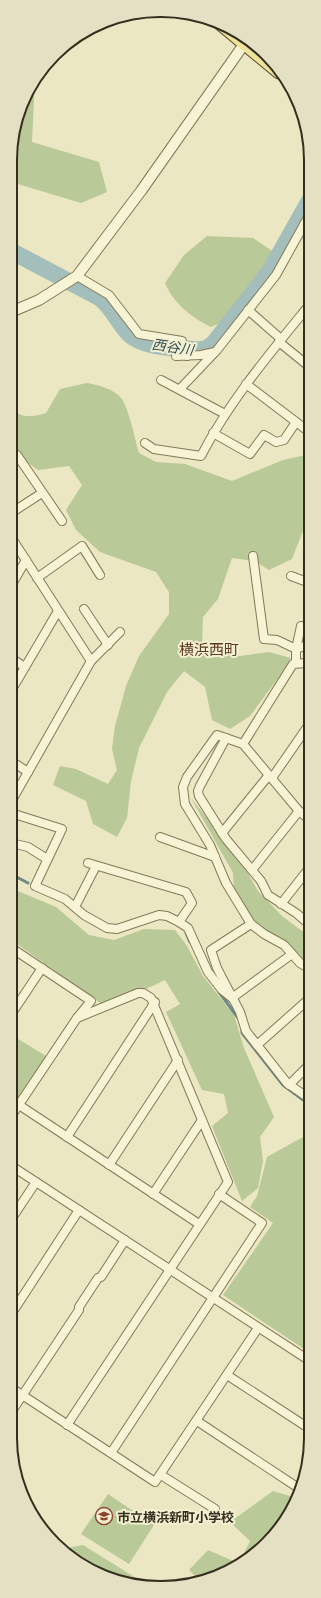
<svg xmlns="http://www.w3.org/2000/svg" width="321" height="1598" font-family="Literata,'Noto Sans JP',serif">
  <rect width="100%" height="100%" fill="#ebe7c2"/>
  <g fill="#b9c997">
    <polygon points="35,79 32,142 99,162 107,192 81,203 11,182 11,141 30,85"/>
    <path d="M 207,236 L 253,238 L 274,252 L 266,273 L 227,320 L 211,327 C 192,318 173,303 165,283 L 184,255 Z"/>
    <path d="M 87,383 C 98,385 114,389 121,398 C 129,408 135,440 139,453 L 156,462 L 185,464 L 232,481 L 283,460 L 310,454 L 310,513 L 292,559 L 269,570 L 255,561 L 232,558 L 218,599 L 203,617 L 202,645 L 223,655 L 240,656 L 269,652 L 291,658 L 276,681 L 250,716 L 230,729 L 212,720 L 205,687 L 184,671 L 167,692 L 139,748 L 131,781 L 127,818 L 117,837 L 93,824 L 86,801 L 53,785 L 60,766 L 76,769 L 108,784 L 117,770 L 112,749 L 115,726 L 126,686 L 139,656 L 169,614 L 169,592 L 156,572 L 100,552 L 76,530 L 66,510 L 82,485 L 69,466 L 38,470 L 16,454 L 11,435 L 11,408 C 21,419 33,417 46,413 L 60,389 Z"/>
    <polygon points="191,798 239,858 258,891 282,916 310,937 310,965 250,918 234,894 233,873"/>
    <polygon points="11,888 56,907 89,935 114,940 144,929 175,930 187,946 203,976 234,1015 244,1048 274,1117 260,1137 263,1161 258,1188 242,1201 212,1126 228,1113 224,1094 202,1090 166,1012 180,1004 165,980 142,991 103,1005 10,939"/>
    <polygon points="10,1034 46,1056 10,1110"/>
    <polygon points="310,1133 310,1353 223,1295 273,1223 250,1207 257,1196 267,1157"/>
    <polygon points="273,1491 297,1498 295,1504 260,1551 239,1563 250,1541 230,1522"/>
    <polygon points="108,1494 154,1525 129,1564 81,1534"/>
    <polygon points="83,1545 152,1588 103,1576 65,1551 67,1548"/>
    <polygon points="208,1550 238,1563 209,1580 200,1581 189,1570"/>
  </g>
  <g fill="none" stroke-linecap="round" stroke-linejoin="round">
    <g stroke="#6c8b8a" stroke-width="3">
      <polyline points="11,874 28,883"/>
      <polyline points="186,933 190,942"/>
      <polyline points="219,992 238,1018"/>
      <polyline points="242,1029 242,1033 283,1085 310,1105"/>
    </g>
    <path stroke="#a4bebb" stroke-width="17" d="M 11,251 L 100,298 C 113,308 118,323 129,334 C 143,348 178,348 197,350 L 206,349 L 214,343 L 270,271 L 311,198"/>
    <g stroke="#84795a" stroke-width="10">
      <g id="minor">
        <polyline points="304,224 311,230"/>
        <polyline points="77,276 109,295 139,334 182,341 187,356"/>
        <polyline points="248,310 281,339"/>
        <polyline points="279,342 311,368"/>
        <polyline points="176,356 201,355 215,352"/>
        <polyline points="161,380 225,414"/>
        <polyline points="246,384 308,431 310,431"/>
        <polyline points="180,389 217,350 276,275 311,212"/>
        <polyline points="213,433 250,454 264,435 276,442 284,440 296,422"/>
        <path d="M 145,443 L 154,449 L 201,456 C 230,400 271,352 311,303"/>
        <polyline points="11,454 17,455 62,521"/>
        <polyline points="11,513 42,493"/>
        <polyline points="11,537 91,661"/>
        <polyline points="253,556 264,639 277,640 296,649 310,644"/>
        <polyline points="291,576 310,583"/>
        <polyline points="37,578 82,546 100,575"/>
        <polyline points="11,586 26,560"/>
        <polyline points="84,609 108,645"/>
        <polyline points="11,658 25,667"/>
        <polyline points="296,663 296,649 301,626"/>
        <polyline points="11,691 58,611"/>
        <polyline points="226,738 200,786 198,791 199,796 226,839 261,881 268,895 296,913 310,925"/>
        <polyline points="243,744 293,664 306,663 310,666"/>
        <polyline points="11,761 28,772"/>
        <polyline points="272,778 310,723"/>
        <polyline points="11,802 91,661 120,632"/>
        <polyline points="11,813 62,829 35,886 65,899 84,915 107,928 117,929 159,915 167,916 179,922 188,928 208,972 222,990 232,998 292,954"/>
        <polyline points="304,815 310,807"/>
        <polyline points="222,833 269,775"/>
        <polyline points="160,837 215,857"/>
        <polyline points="11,843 28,847 47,859"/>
        <polyline points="88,863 186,892 192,903 179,922"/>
        <polyline points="252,870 299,811"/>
        <polyline points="281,904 310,867"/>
        <polyline points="75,907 96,866"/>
        <polyline points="251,924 211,950 217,968 240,1012 246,1031 287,1083 310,1099"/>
        <polyline points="310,969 300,963 284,945 264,934 251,924 226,883 210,845 185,804 183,787 187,777 217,735 243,744 299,811 310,820"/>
        <polyline points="10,1016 42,968"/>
        <polyline points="257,1045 310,998"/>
        <polyline points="289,1085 310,1064"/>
        <polyline points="19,1105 199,1224"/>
        <polyline points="10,1118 77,1018 91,1001 10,947"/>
        <polyline points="67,1137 155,1002"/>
        <polyline points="10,1165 310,1361"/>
        <polyline points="109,1165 178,1060"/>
        <polyline points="153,1194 202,1120"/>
        <polyline points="10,1221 36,1182"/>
        <polyline points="10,1316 79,1210"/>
        <polyline points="227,1375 310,1429"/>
        <polyline points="10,1387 155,1482 258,1328"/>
        <polyline points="10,1414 79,1310 79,1307 98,1278 101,1277 125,1240"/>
        <polyline points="197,1421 300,1489"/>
        <polyline points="67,1425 228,1182 151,998 143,993 138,993 77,1018"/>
        <polyline points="111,1453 262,1223 219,1194"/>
        <polyline points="161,1475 215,1509"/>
      </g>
    </g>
    <g stroke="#84795a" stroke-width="12">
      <polyline id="tertiary" points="11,312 39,300 77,276 141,191 247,40"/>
    </g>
    <g stroke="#52462e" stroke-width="15">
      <polyline id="primary" points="221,24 279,72"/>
    </g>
    <use href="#minor" stroke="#f7f3d5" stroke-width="8"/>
    <use href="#tertiary" stroke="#f7f3d5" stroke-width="10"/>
    <use href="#primary" stroke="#ede39b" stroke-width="13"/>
  </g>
  <defs>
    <g id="school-ring" transform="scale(0.9)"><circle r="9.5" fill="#f3f0d1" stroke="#90402e" stroke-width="1.5"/><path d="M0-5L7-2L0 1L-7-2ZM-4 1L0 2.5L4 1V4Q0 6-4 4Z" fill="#90402e"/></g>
  </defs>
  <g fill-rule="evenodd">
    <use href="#school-ring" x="104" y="1516"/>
  </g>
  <g text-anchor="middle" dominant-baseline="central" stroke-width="4" stroke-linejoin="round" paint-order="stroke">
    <g font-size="13" font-weight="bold" fill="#352d1e" stroke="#f3f0d1" text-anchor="start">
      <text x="117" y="1516">市立横浜新町小学校</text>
    </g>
    <g font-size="14" font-style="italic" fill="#2e4f54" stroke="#f3f0d1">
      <text transform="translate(173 346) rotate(8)">西谷川</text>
    </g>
    <g font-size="15" fill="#5f391f" stroke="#f3f0d1">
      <text x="209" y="648">横浜西町</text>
    </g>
  </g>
  <path d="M0 0H321V1598H0ZM160 17H161A143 143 0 0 1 304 160V1438A143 143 0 0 1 161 1581H160A143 143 0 0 1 17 1438V160A143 143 0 0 1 160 17Z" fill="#e4e0c3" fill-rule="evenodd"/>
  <path fill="none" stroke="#352d1e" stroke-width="2" d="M160 17H161A143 143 0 0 1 304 160V1438A143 143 0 0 1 161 1581H160A143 143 0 0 1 17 1438V160A143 143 0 0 1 160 17Z"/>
</svg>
